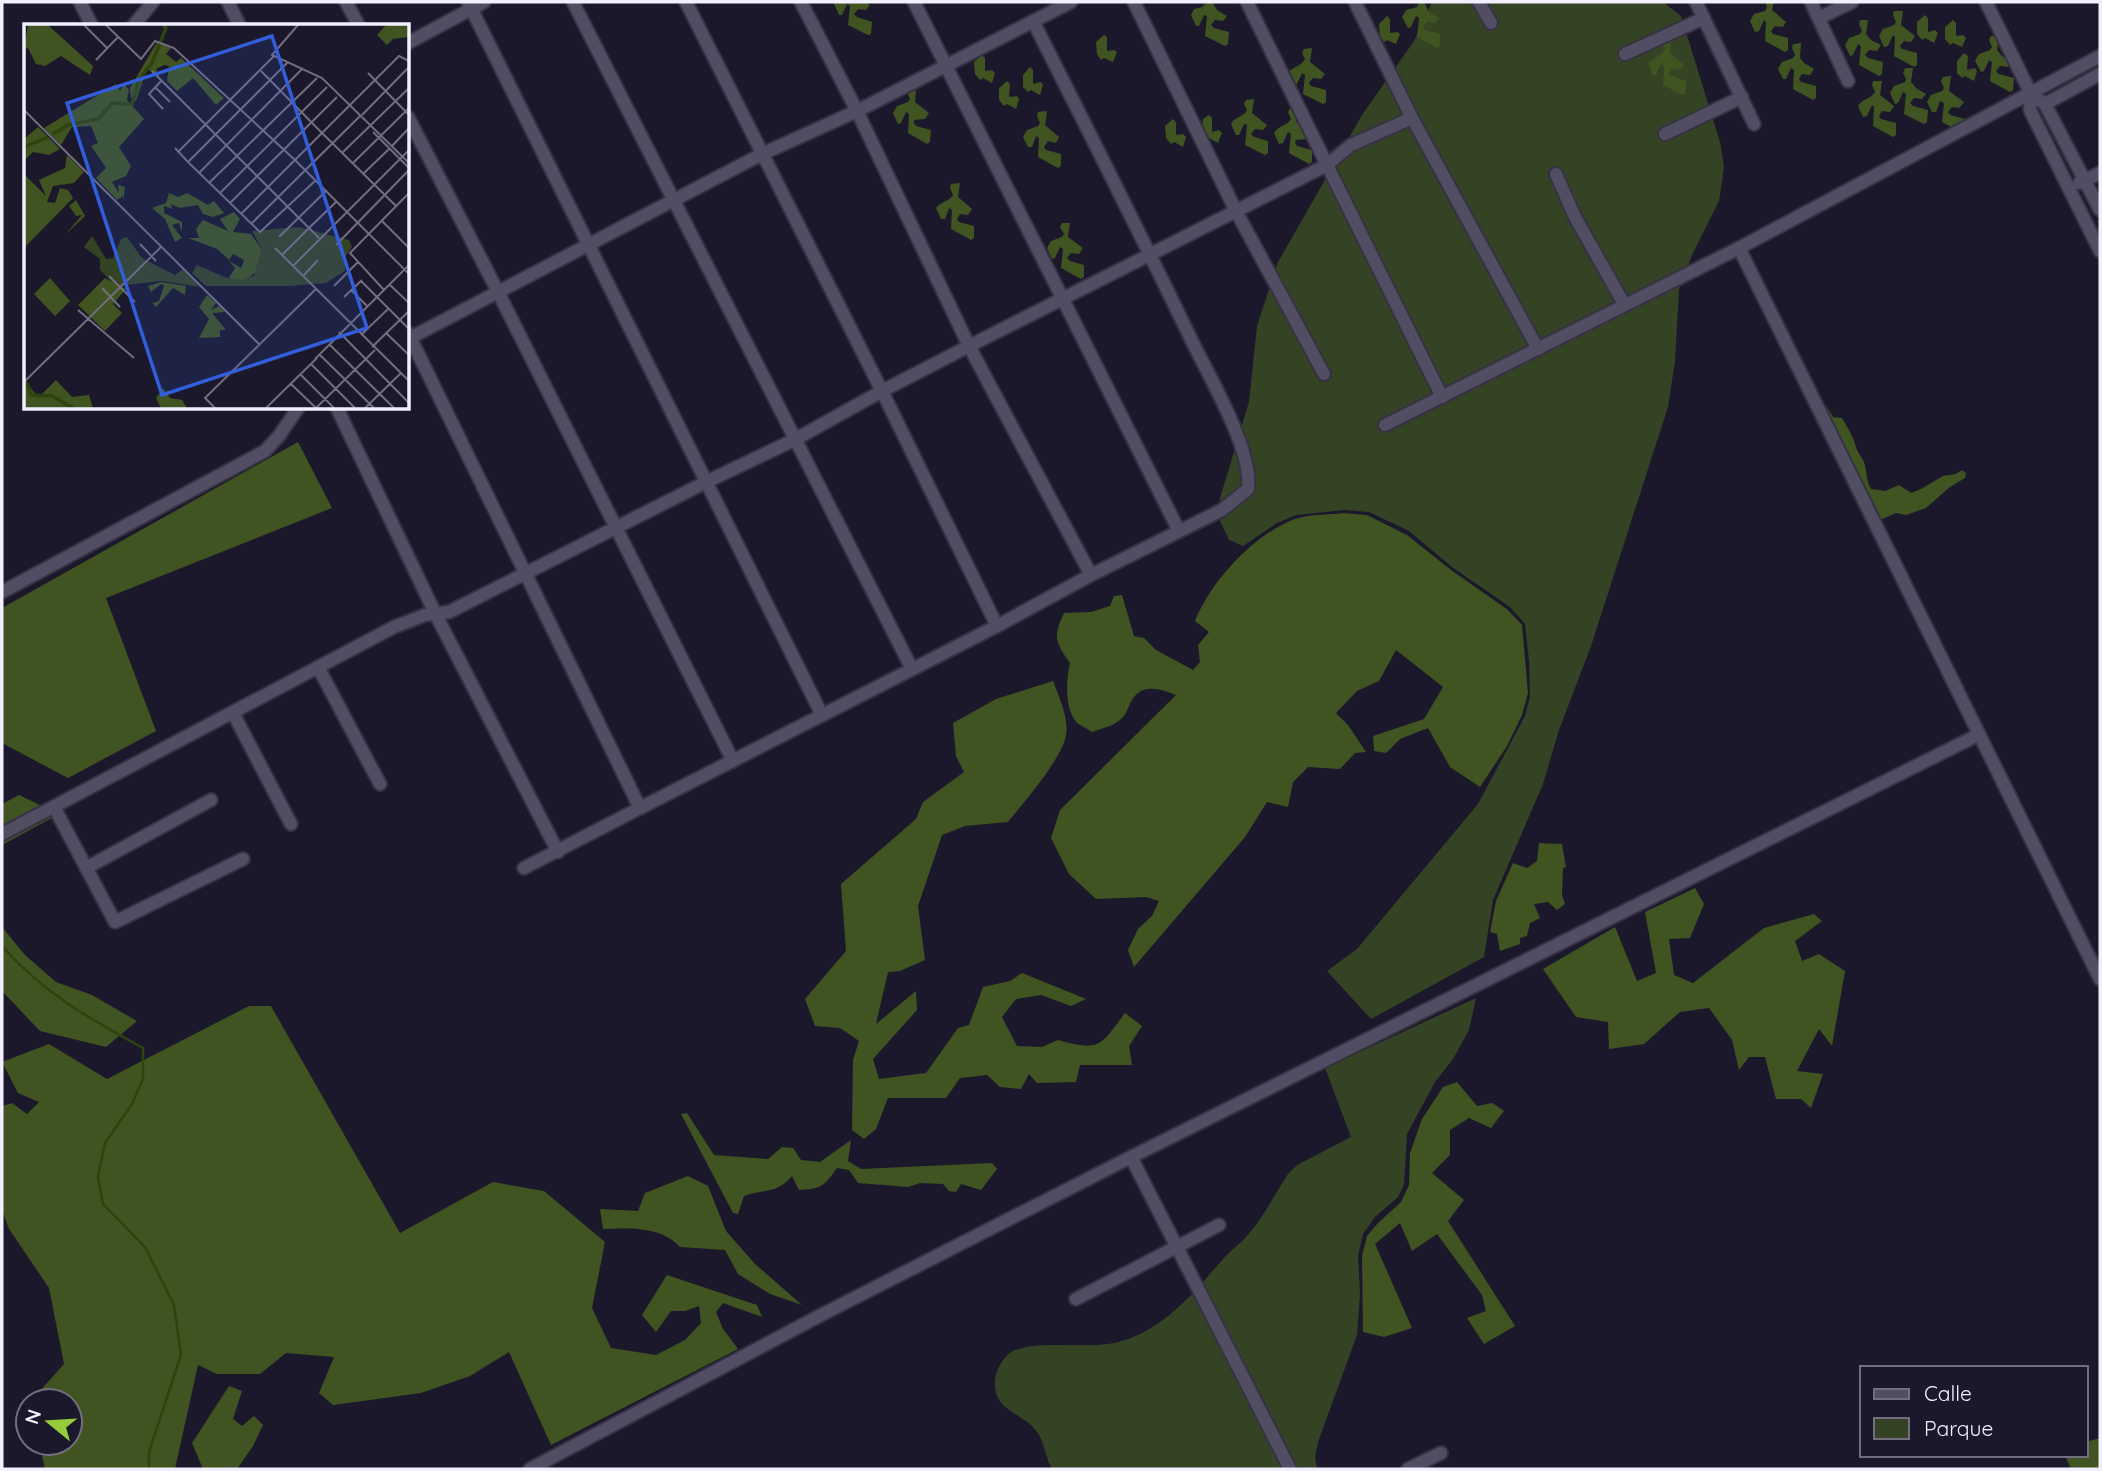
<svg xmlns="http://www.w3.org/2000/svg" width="2102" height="1471" font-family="Quicksand,sans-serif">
  <rect width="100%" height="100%" fill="#1c182b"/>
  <g fill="#354325">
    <polygon points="1432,2 1663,2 1681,16 1720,142 1724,167 1719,201 1692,255 1679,290 1675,361 1668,407 1591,646 1559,730 1543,784 1493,900 1484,957 1371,1019 1327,971 1357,949 1478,804 1525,716 1530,696 1529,661 1525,624 1510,607 1452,567 1409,531 1369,512 1345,510 1296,515 1277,523 1243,546 1229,540 1220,521 1220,498 1249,402 1257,326 1278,262 1362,115 1414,41"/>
    <path d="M 1476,998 L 1469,1030 L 1453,1059 L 1435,1082 L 1407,1134 L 1404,1185 L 1398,1197 L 1375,1217 L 1363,1234 L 1358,1256 L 1360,1295 L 1357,1335 L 1318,1442 L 1315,1457 L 1317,1469 L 1052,1469 C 1046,1459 1045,1445 1039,1435 C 1026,1412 992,1413 995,1380 C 996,1369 1005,1354 1015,1350 C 1046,1339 1088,1351 1122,1341 C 1167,1327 1194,1292 1224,1258 C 1231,1250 1240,1244 1247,1236 C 1263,1218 1275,1194 1288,1174 L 1297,1165 L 1351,1137 L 1325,1068 Z"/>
  </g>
  <g fill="#3f5420">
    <polygon points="835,2 865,2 870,5 866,10 858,9 854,14 857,17 872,22 871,34 868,35 848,25 850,6 847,4 842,15 839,15 834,4"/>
    <polygon points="1207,2 1212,2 1217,10 1227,16 1223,21 1215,20 1211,25 1214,28 1229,32 1228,44 1225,46 1205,36 1207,16 1204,15 1199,26 1196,26 1191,15 1194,9 1202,7"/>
    <polygon points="1419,2 1424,2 1429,12 1439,18 1435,23 1427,22 1423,27 1425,30 1440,34 1440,46 1437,48 1417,37 1419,18 1416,16 1411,27 1408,28 1402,17 1406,10 1417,7"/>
    <polygon points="1765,2 1774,2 1772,10 1786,22 1783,27 1775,26 1771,31 1773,34 1788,38 1788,50 1785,52 1765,41 1766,22 1764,20 1759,31 1755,32 1750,21 1754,14 1765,11 1767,7"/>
    <polygon points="1894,11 1903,11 1901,25 1915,36 1911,42 1904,41 1900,46 1902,49 1917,53 1917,65 1914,67 1894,56 1895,37 1893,35 1888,46 1884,47 1879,36 1883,29 1894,25 1896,22 1893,15"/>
    <polygon points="1925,15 1928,18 1928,32 1935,30 1938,33 1934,43 1925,38 1922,40 1917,34 1917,22"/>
    <polygon points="1387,16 1390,19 1390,33 1397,32 1400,34 1396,44 1387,40 1384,42 1380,36 1379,24"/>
    <polygon points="1860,20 1868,20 1866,34 1871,40 1881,45 1877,51 1869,50 1865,55 1868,58 1883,62 1882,74 1879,76 1859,65 1861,46 1858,44 1853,55 1850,56 1845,45 1849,38 1860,34 1862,31 1859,24"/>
    <polygon points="1953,20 1956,23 1956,36 1963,35 1966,38 1962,47 1953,43 1950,45 1945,39 1945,27"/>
    <polygon points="1104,35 1107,37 1107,51 1114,50 1117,52 1113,62 1104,58 1101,60 1097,54 1096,42"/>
    <polygon points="1991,36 1999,36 1997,50 2002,56 2012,61 2008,67 2000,66 1996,71 1999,74 2014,78 2013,90 2010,92 1990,81 1992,62 1989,60 1984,71 1981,72 1975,61 1979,54 1990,50 1992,47 1989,40"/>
    <path d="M 1671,39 L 1670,53 L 1684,65 L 1680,70 L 1672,69 L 1668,74 L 1686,81 L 1686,93 L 1682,95 L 1663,85 L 1664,66 L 1661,64 L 1656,75 L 1653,75 L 1648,64 C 1653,57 1660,58 1665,50 L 1662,44 Z"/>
    <polygon points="1801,43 1800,58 1804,63 1814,69 1810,75 1802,74 1799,79 1801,82 1816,86 1816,98 1813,100 1793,89 1794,70 1791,68 1786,79 1783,79 1778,69 1782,62 1793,58 1795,55 1792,48 1793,44"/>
    <path d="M 1312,48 L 1310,62 L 1325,74 L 1321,79 L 1313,78 L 1309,83 L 1311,86 L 1326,90 L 1326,102 L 1323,104 L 1303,94 L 1305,75 L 1302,73 L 1297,84 L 1293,84 L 1288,73 C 1293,66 1301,67 1305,59 L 1302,53 L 1304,49 Z"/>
    <polygon points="1964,53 1968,56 1967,70 1975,68 1977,71 1974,81 1965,76 1962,78 1957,73 1957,61"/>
    <polygon points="982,55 985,58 985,71 992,70 995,73 992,83 983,78 980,80 975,74 974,62"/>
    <polygon points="1030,67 1033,70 1033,84 1041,82 1043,85 1040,95 1031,90 1028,92 1023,87 1023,75"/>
    <polygon points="1905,68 1913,68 1911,82 1916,88 1926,94 1922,99 1914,98 1910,103 1913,106 1928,110 1927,122 1924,124 1904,114 1906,94 1903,92 1898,103 1895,104 1890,93 1894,86 1905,82 1906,79 1903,73"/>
    <polygon points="1951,76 1949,91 1964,102 1959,108 1952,107 1948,112 1950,115 1965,119 1962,133 1942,122 1944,103 1940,101 1936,112 1932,112 1927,102 1931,95 1942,91 1944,88 1941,81 1943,77"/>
    <polygon points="1007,81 1010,84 1009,97 1017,96 1019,99 1016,109 1007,104 1004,106 999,100 999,88"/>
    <path d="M 1873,81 L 1882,81 L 1880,95 L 1894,106 L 1890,112 L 1882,111 L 1879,116 L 1881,119 L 1896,123 L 1896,135 L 1893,137 L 1873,126 L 1874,107 L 1872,105 L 1867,116 L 1863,117 L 1858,106 C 1863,98 1871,99 1875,92 L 1872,85 Z"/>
    <polygon points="912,87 916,88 915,102 929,113 925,119 914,120 914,123 916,126 931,130 930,142 927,144 908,133 909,114 906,112 901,123 898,124 893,113 897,106 908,102 910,99 907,92"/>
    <path d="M 1254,99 L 1252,113 L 1267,125 L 1263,130 L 1255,129 L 1251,134 L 1254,137 L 1268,141 L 1268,153 L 1265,155 L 1245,145 L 1247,125 L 1244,124 L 1239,135 L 1236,135 L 1231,124 C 1235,116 1243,118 1247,110 L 1244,104 L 1246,100 Z"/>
    <path d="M 1293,107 L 1297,115 L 1296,122 L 1311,133 L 1306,139 L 1296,140 L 1295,143 L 1297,146 L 1312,150 L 1312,162 L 1309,164 L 1289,153 L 1291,134 L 1288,132 L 1283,143 L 1279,144 L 1274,133 C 1279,125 1287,126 1291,119 L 1288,112 L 1290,108 Z"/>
    <polygon points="1047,111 1045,125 1059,137 1056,143 1048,141 1044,147 1046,150 1061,154 1061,166 1058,168 1038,157 1039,138 1036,136 1032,147 1028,147 1023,137 1027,130 1038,126 1040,123 1037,116 1038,112"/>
    <polygon points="1209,115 1212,118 1212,132 1219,130 1222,133 1218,143 1209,138 1206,140 1202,131 1203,119"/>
    <polygon points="1173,119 1176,122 1176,135 1183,134 1186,137 1183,147 1174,142 1171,144 1166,138 1165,126"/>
    <path d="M 960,183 L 958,197 L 972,209 L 968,215 L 960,214 L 957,219 L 959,222 L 974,226 L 974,238 L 971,240 L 951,229 L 952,210 L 949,208 L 945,219 L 941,219 L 936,208 C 941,201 949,202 953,195 L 950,188 L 951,184 Z"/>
    <polygon points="1062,223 1070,223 1068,237 1083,248 1079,254 1071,253 1067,258 1070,261 1084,265 1084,277 1081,279 1061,268 1063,249 1060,247 1055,258 1052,259 1047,248 1051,241 1062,237 1064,234 1060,227"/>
    <path d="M 1826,406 L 1833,417 L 1842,418 C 1848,428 1853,436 1856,447 C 1857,452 1862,457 1864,462 C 1867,471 1866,480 1871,489 L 1885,491 L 1899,485 L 1911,493 L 1921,489 L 1943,476 L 1956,474 L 1962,470 L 1966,473 L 1965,478 L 1950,487 L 1926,508 L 1906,515 L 1896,513 L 1880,520 L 1824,407 Z"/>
    <polygon points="298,442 332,508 106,598 156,731 68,778 2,743 2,608"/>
    <path d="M 1343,513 L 1367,515 L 1407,535 L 1451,570 L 1508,610 L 1522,625 L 1528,693 L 1522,715 L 1507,746 L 1480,787 L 1450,767 L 1428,728 L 1400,739 L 1386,753 L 1374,751 L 1373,736 L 1424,719 L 1443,687 L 1396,650 L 1379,681 L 1357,691 L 1336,713 L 1348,725 L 1366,752 L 1355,753 L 1340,769 L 1308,767 L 1293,782 L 1288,807 L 1267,802 L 1245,837 L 1134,967 L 1128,950 L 1138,929 L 1152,916 L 1159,901 L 1146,897 L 1096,899 L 1069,874 L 1051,838 L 1060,810 L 1176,695 C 1163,690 1145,683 1134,697 C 1129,703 1128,711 1123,717 C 1115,726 1103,728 1092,732 C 1088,729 1081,726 1077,723 C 1064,708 1066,680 1070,663 C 1055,642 1053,636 1064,613 L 1091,612 L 1110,606 L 1114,596 L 1122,595 L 1134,636 L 1144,638 L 1156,650 L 1193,670 L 1200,662 L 1198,645 L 1209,632 L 1195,621 C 1212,580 1253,535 1295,519 C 1309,514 1328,515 1343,513 Z"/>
    <path d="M 1053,681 C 1059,697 1069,718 1066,735 C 1062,759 1024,802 1008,822 L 965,826 L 942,835 L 918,906 L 925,960 L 900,971 L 888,972 L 876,1024 L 916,991 L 917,1010 L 873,1059 L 879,1079 L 926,1073 L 958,1028 L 969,1025 L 983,987 L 1010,981 L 1022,973 L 1086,999 L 1071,1006 L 1041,995 L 1016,999 L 1002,1017 L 1017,1046 L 1042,1047 L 1058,1040 C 1101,1052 1100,1046 1125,1013 L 1142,1026 L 1129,1046 L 1132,1065 L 1080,1065 L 1076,1082 L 1037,1083 L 1029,1074 L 1021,1089 L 1000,1087 L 987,1075 L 960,1078 L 946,1098 L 888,1098 L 876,1129 L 864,1139 L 852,1130 L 853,1060 L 859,1041 L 840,1028 L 815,1026 L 805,999 L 846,951 L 841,884 L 916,819 L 923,802 L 964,772 L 956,756 L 953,723 L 996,699 Z"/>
    <polygon points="19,795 59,814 2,845 2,804"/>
    <polygon points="1539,843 1562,844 1566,867 1563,868 1562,895 1565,904 1557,910 1548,902 1534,904 1540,918 1530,923 1527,936 1520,938 1520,944 1500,951 1497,934 1490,932 1496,901 1513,863 1527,868 1537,861"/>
    <polygon points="1695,888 1704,904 1690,938 1669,939 1674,975 1693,983 1764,928 1814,914 1822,921 1795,941 1802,961 1819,954 1845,971 1832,1046 1819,1029 1797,1071 1823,1074 1811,1108 1801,1099 1776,1099 1765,1057 1749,1057 1739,1070 1732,1040 1709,1008 1680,1012 1644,1044 1609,1049 1608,1022 1576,1017 1543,969 1615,927 1637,981 1656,973 1645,912"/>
    <polygon points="2,927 25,955 56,982 92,995 137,1021 106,1047 40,1031 2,991"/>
    <polygon points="249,1006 271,1006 400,1233 493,1182 544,1191 605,1242 592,1308 611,1348 656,1355 685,1340 701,1323 699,1306 685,1311 671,1311 656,1332 642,1315 667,1275 757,1305 762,1317 723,1303 716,1312 723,1329 738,1349 551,1445 509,1352 470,1376 421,1393 333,1405 319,1393 334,1357 286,1353 260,1374 217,1374 198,1365 175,1469 45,1469 39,1443 70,1443 70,1401 31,1401 64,1364 49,1288 9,1229 2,1210 2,1106 12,1103 27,1114 39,1102 18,1093 2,1062 49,1044 107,1079"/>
    <polygon points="1457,1082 1477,1106 1492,1103 1504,1111 1491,1128 1469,1118 1450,1130 1450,1155 1432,1173 1464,1200 1448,1221 1515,1326 1484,1344 1467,1318 1486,1311 1482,1295 1437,1234 1412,1251 1400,1223 1375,1244 1412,1328 1384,1337 1363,1332 1362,1256 1367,1236 1378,1223 1401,1202 1409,1185 1410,1153 1422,1119 1443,1087"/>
    <path d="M 687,1113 L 714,1155 L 768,1159 L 782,1147 L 793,1148 L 801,1160 L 820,1162 L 851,1140 L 848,1161 L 861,1169 L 992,1163 L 997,1169 L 981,1190 L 961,1184 L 956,1192 L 949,1191 L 943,1184 L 920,1183 L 908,1187 L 858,1183 L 849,1170 L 837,1168 C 824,1186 822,1189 799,1190 L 792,1176 C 776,1195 764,1188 744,1196 L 738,1214 L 733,1213 L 681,1114 Z"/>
    <path d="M 688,1176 L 708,1186 L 726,1231 L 755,1264 L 802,1305 L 770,1294 L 738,1274 L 725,1250 L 680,1247 C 661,1226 630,1228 603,1229 L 600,1209 L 638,1211 L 645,1193 Z"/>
    <polygon points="229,1386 242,1391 233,1419 242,1426 254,1416 263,1425 253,1446 237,1469 203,1469 192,1443"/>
    <polygon points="2100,1438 2100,1469 2071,1469 2065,1455 2086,1455 2086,1442"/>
  </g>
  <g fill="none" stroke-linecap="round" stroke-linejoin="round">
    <path stroke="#2f440d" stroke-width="2.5" d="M 2,946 C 43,993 90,1019 143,1048 L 143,1079 L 132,1104 L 105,1143 L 98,1177 L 103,1204 L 145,1247 L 174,1305 L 181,1355 L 149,1452 L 149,1469"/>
    <g stroke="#363244" stroke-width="16">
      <g id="minor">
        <polyline points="80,2 92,26"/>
        <polyline points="228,2 240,26"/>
        <polyline points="346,2 359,26"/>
        <polyline points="468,2 822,715"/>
        <polyline points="573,2 912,669"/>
        <polyline points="686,2 882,391 997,626"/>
        <polyline points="914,2 1179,531"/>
        <polyline points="1071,2 857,111 969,346 1091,575"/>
        <polyline points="1134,2 1236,211 1324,374"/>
        <polyline points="1355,2 1412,118 1538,349"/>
        <polyline points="1479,2 1491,23"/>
        <polyline points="1696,2 1754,124"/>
        <polyline points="1811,2 1848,81"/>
        <polyline points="1986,2 2031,94 2045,104 2100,210"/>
        <polyline points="1819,18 1852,2"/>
        <polyline points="133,26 153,2"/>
        <polyline points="408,43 484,2"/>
        <polyline points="1625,54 1704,18"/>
        <polyline points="2031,94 2030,110 2100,251"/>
        <polyline points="2045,104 2100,74"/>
        <polyline points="408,117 497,290 733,761"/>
        <polyline points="1412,118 1351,145 1327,165 1442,397"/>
        <polyline points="1665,134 1742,97"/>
        <polyline points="1556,174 1575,217 1624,304"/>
        <polyline points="2079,183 2100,173"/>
        <polyline points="1739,248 2100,979"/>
        <polyline points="408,333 640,808 524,868"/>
        <polyline points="408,339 762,154 857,111 801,2"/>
        <polyline points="337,408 436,615 558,852"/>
        <polyline points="1385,425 1739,248 2100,56"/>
        <polyline points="2,592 265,451 279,436 298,408"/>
        <polyline points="318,667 380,784"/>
        <polyline points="233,713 291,824"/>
        <polyline points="54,807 115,922 243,859"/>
        <path d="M 640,808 L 997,626 L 1091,575 L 1222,510 L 1248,489 C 1253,449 1208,375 1190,337 C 1139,231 1086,126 1033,21"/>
        <polyline points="2,834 394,627 425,615 449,612 708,481 794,440 882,391 969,346 1327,165 1247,2"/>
        <polyline points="86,868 211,800"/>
        <polyline points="1131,1157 1290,1469"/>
        <polyline points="1076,1299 1219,1225"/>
        <polyline points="530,1469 823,1314 1131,1157 1978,735"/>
        <polyline points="1408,1469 1441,1453"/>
      </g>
    </g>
    <use href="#minor" stroke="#514d63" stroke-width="12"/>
  </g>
  <g transform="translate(24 24)">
    <rect width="385" height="385" fill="#1c182b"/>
    <path d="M 275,203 L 325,216 L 328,223 L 321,233 L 321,247 L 302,259 L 266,262 L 182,262 L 168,249 L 173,241 L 203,254 L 230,252 L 238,226 L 228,207 ZM 68,212 L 82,235 L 89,234 L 97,215 L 103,213 L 118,234 L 151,251 L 159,245 L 176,263 L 138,257 L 92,262 L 76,246 L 76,235 L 60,223 Z" fill="#354325"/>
    <path d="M 4,1 L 24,1 L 69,42 L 66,51 L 37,32 L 21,42 L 12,40 L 4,24 L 0,25 ZM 362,1 L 385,1 L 385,13 L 369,15 L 363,21 L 353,11 ZM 133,18 L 147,24 L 142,30 L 152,38 L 157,34 L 200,74 L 192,81 L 169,54 L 153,67 L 143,57 L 145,42 L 140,41 L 132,45 L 137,57 L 123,44 L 112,77 L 107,74 L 106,64 ZM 92,60 L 96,67 L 100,60 L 105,66 L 103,76 L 120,95 L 95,123 L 107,142 L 102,152 L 88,158 L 95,169 L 94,161 L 101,163 L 99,178 L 99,172 L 93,176 L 72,154 L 82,144 L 67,122 L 74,119 L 67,102 L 48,103 L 37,121 L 20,104 ZM 14,103 L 36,125 L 25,131 L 9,128 L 0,137 L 0,115 ZM 43,131 L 60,148 L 50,159 L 29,162 L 23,178 L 31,179 L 36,164 L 44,166 L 49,174 L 1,223 L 0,150 L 22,172 L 15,156 L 41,144 ZM 145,169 L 154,173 L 163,169 L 184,181 L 190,177 L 200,189 L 189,193 L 179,190 L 174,181 L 156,184 L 146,180 L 149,185 L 140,182 L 140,189 L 158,198 L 158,208 L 155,199 L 148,201 L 158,214 L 151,218 L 141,195 L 128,184 L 142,179 ZM 52,176 L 61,192 L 41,211 L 58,191 L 52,192 L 45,182 ZM 210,188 L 216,195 L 209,208 L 227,210 L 238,226 L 231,249 L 220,256 L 205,254 L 211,244 L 205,237 L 217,244 L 220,236 L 209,230 L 205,236 L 193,225 L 164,214 L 175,214 L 172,205 L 179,196 L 204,207 L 196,195 ZM 26,254 L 46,277 L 31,292 L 10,270 ZM 81,254 L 102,265 L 89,280 L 98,289 L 81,307 L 54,281 ZM 137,258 L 162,262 L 161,271 L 149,264 L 132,283 L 128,279 L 135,277 L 140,262 L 137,260 L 127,268 L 124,262 ZM 183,271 L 192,279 L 187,286 L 195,282 L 201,288 L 188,289 L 202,306 L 196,306 L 196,313 L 175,314 L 185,295 L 175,283 ZM 0,354 L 14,374 L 32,356 L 48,373 L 65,371 L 69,384 L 0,384 ZM 139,364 L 146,374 L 158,376 L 163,384 L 137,384 L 132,374 Z" fill="#3f5420"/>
    <path fill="none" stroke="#2f440d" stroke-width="3.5" d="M 29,110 L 44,101 L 74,95 L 88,79 L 108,80 L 115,56 L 128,39 L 142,4 L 139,1M 0,123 L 24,113M 3,359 L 7,371 L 28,372 L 49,384"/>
    <path fill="none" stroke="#726e7f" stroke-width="2" d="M 60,1 L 83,24M 82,1 L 117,35 L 131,17 L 150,24 L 271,136 L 298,109 L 372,182M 274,1 L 248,31 L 298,54 L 385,139M 72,36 L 94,13M 128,47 L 285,204 L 312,178M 237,47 L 298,109 L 375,32 L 385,37M 344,49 L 385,91M 138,56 L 125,70 L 139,85M 131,63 L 146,78M 0,86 L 235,320M 338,91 L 385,43M 349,108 L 385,144M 368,122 L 385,104M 151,124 L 164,138 L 264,38M 154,128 L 250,32M 318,129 L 385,64M 164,138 L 236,208 L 291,157M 329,139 L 385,84M 175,149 L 279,44M 339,150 L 365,125M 185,159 L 293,54M 196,169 L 303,63M 206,179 L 313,73M 217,190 L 271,136 L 385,250M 358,197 L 385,224M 227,200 L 336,92M 255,213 L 302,167M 116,220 L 132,237M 312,221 L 385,146M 251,224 L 385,357M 258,231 L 285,204 L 295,214M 269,242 L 385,126M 85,252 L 111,278M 279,252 L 294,236M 337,257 L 385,305M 366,261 L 385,279M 310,262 L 334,238M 78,264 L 96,283M 327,266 L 343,282M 360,266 L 326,229 L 385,169M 320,273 L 338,256M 54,286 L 110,334M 315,308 L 385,379M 362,309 L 385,331M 337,311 L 365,284M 306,321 L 370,384M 348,323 L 385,287M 296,331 L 350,384M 291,335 L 385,241M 287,340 L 331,384M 276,350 L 310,384M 0,358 L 138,222M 267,360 L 292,384M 191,384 L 181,374 L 292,265M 242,384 L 293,334M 292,384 L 351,326M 341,384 L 377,349"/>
    <path fill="#325edc" fill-opacity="0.15" stroke="#325edc" stroke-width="3.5" d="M 248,12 L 343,304 L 138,371 L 43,79 Z"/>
    <rect width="385" height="385" fill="none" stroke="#f2f0fe" stroke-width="3.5"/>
  </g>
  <rect width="2102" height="1471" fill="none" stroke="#f2f0fe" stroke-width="7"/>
  <rect x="1860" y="1366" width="228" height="91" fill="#1c182b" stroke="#726e7f" stroke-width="2"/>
  <rect x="1874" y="1389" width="35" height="10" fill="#514d63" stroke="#726e7f" stroke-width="2"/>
  <text x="1924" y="1401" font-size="21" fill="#f2f0fe">Calle</text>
  <rect x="1874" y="1418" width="35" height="21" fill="#354325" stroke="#726e7f" stroke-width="2"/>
  <text x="1924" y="1436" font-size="21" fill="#f2f0fe">Parque</text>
  <g transform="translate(49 1422) rotate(288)"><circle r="33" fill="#1c182b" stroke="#726e7f" stroke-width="2"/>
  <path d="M0-5L12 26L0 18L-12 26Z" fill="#94cc3c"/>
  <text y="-10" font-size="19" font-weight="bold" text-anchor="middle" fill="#f2f0fe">N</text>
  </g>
</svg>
